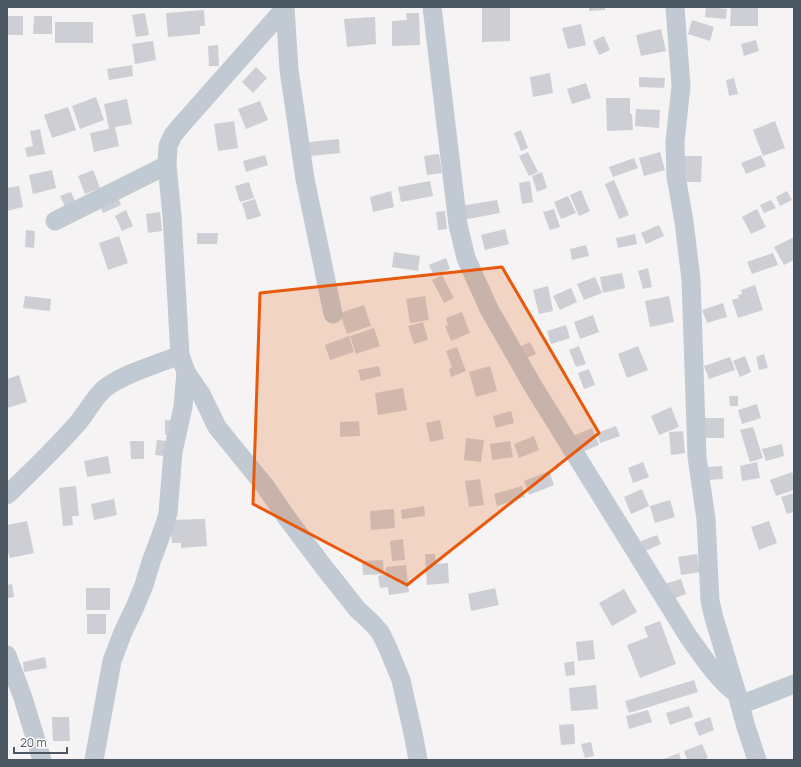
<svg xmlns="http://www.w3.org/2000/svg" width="801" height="767" font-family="Manrope,sans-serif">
  <rect width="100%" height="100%" fill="#f5f3f3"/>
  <g fill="#cdcfd5">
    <polygon points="510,7 510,41 482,42 482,8"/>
    <polygon points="589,7 605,7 605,10 589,11"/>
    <polygon points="706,7 727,9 726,19 705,17"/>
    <polygon points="731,8 758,8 758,26 730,26"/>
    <polygon points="204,10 205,26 200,26 200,34 168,37 166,13"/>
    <polygon points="145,13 149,35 136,37 132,15"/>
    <polygon points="406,13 419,13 420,45 392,46 392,21 407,20"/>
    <rect x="7" y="16" width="16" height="19"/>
    <polygon points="34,16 52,16 52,34 33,34"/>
    <polygon points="375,17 376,44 347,47 344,19"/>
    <polygon points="692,20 714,27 710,41 688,34"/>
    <rect x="55" y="22" width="38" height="21"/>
    <polygon points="581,24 586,45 568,49 562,28"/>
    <polygon points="661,29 666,51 641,56 636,35"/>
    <polygon points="604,36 610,50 599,55 593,41"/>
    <polygon points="756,40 759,51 744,56 741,44"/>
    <polygon points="153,41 156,60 135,64 132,44"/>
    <polygon points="218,45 219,66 209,66 208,46"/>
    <polygon points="132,65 133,76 109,80 107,69"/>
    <polygon points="256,67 267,78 253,93 242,82"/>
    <polygon points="550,73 553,93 533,97 530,77"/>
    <polygon points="639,77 665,78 664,88 639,87"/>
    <polygon points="734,78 738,94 729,96 726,80"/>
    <polygon points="586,83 591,98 572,104 567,89"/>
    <polygon points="96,97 104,120 80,129 72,106"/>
    <polygon points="606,98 630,98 630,114 632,114 633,130 607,131"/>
    <polygon points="127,99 132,124 115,127 119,146 94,152 90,133 109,129 104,104"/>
    <polygon points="260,101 268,120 246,129 238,109"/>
    <polygon points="68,107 76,130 52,138 44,115"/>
    <polygon points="636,109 660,110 659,128 635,126"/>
    <polygon points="234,121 238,148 218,151 214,124"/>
    <polygon points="775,121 785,148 763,156 753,130"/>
    <polygon points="40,129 45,154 27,157 25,148 33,146 30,131"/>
    <polygon points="521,130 528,148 521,151 514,133"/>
    <polygon points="339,139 340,153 310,156 309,142"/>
    <polygon points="528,152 538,172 529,176 519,156"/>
    <polygon points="660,152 665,170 644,176 639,158"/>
    <polygon points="439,154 442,173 427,175 424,156"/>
    <polygon points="265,155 268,165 246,172 243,161"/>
    <polygon points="761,155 766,166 746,174 741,163"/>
    <polygon points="681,156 702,156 701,182 681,182"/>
    <polygon points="634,158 638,168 613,177 609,167"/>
    <polygon points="52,170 56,188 33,194 29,175"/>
    <polygon points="93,170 100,188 85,194 78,176"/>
    <polygon points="542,172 547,188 537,192 532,176"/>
    <polygon points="614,180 629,215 619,219 605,184"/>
    <polygon points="430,181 433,196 401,202 398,187"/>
    <polygon points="530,181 533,202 522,204 519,183"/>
    <polygon points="249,182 254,198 240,202 235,186"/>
    <polygon points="19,186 23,207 7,211 7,188"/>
    <polygon points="581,190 590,211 579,216 570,195"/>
    <polygon points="391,191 394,207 373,212 370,197"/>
    <polygon points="787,191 792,200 780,206 776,197"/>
    <polygon points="71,192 78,208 68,213 60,196"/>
    <polygon points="116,193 121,205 103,213 98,201"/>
    <polygon points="568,196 576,213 561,219 554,202"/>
    <polygon points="255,199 261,216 247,220 242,203"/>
    <polygon points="497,200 500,213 463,220 461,206"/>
    <polygon points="771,200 776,208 764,213 760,205"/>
    <polygon points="554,209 560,227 550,230 543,212"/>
    <polygon points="757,209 766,227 751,234 742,217"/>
    <polygon points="126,210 133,226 122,231 115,216"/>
    <polygon points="445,211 447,229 438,230 436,212"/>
    <polygon points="160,212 162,231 148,233 146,214"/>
    <polygon points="659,225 664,236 646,244 641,233"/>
    <polygon points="505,229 509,244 485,250 481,235"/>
    <polygon points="26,230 35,231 34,248 25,247"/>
    <polygon points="197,233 218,233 217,244 197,244"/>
    <polygon points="635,234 637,244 618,248 616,238"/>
    <polygon points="119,236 128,263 108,270 99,243"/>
    <polygon points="794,237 794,260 784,265 774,247"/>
    <polygon points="586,245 589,256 572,260 570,249"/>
    <polygon points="394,252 420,256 418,271 392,267"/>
    <polygon points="773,253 778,265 752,274 747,262"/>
    <polygon points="446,258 450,269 434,276 429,265"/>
    <polygon points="648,268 652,287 643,289 638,271"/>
    <polygon points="622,273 625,288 603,293 600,277"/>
    <polygon points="442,275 454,298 444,303 432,280"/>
    <polygon points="595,277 602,293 584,300 577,284"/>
    <polygon points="755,285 763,310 738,318 732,300 739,298 738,295 742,294 741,290"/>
    <polygon points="548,286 553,311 539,314 533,290"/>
    <polygon points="571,288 577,302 560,310 553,296"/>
    <polygon points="25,296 51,299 50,311 23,308"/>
    <polygon points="425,296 429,320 410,323 406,299"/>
    <polygon points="669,296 674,322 650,327 645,301"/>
    <polygon points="723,303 727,317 707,323 702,310"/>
    <polygon points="364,305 371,326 347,334 340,313"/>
    <polygon points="462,312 470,333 451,341 445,326 448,325 446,318"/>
    <polygon points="593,315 599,332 580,339 574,322"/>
    <polygon points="423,322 428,340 414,344 408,326"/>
    <polygon points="566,325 570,338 551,344 547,331"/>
    <polygon points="374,328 380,346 356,354 350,336"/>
    <polygon points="349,336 354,352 330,360 325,345"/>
    <polygon points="530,342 536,354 520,361 515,349"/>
    <polygon points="579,346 586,364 576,367 569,350"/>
    <polygon points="638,346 648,370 627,378 618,354"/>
    <polygon points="457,347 466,371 451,377 449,369 452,367 446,351"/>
    <polygon points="764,354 768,368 759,370 756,357"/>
    <polygon points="745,356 751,372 740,377 733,361"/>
    <polygon points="730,357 735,370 709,379 704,366"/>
    <polygon points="379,366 381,376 361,381 358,370"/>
    <polygon points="490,366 497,391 476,397 469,372"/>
    <polygon points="589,369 595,385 584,389 578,373"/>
    <polygon points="19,375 27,402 7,408 7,379"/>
    <polygon points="403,388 407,410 378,415 375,393"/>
    <polygon points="729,396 738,396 738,406 730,406"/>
    <polygon points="757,404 761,418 742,424 738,410"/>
    <polygon points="671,407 679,427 659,435 651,416"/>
    <polygon points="511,411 514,423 496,428 493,416"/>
    <polygon points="703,418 724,418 724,438 702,438"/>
    <polygon points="165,420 175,421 175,435 165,435"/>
    <polygon points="440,420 444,439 430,442 426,423"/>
    <polygon points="359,421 360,436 340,437 340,422"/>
    <polygon points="616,426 620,436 600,443 597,433"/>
    <polygon points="753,427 763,458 750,462 740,430"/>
    <polygon points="592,428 599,445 577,454 570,437"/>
    <polygon points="683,431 685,453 671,455 669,432"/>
    <polygon points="534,436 539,450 519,458 514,444"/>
    <polygon points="466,438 484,440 481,462 464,460"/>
    <polygon points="157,440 167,441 165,456 155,455"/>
    <polygon points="130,441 144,441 144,459 131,459"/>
    <polygon points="510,441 513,457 492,460 490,444"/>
    <polygon points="782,444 784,456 766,461 762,449"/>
    <polygon points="108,456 111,473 87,477 84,461"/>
    <polygon points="643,462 649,477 633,483 628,468"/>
    <polygon points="757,462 760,478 742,481 740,466"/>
    <polygon points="722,466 723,479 706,480 706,467"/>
    <polygon points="549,471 554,485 529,495 524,481"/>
    <polygon points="792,472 794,476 794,490 776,496 770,480"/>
    <polygon points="480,479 484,505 469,507 465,481"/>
    <polygon points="76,486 79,516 72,516 73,525 63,526 59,488"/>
    <polygon points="522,486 525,497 497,506 494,494"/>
    <polygon points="642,489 649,506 631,514 624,497"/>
    <polygon points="794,493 794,512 787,514 781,497"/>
    <polygon points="114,499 117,515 94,520 91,504"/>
    <polygon points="670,500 675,517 655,523 650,506"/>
    <polygon points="424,506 425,516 402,519 401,510"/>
    <polygon points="394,509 395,528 371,530 370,511"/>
    <polygon points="205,519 207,546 181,548 181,543 172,543 170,520"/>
    <polygon points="27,521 34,553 10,558 8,552 7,552 7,525"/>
    <polygon points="769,521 777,543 759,550 751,527"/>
    <polygon points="657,535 661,544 645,551 641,541"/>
    <polygon points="403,539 405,560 392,561 390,541"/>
    <polygon points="425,554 435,554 436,564 448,563 449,583 427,585"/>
    <polygon points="697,554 700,572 681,575 678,557"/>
    <polygon points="383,560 384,574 363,575 362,561"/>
    <polygon points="406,565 409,592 389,595 388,587 380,588 378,576 386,574 386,567"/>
    <polygon points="681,579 686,594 668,601 662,585"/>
    <polygon points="12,584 14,597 7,598 7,585"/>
    <rect x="86" y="588" width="24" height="22"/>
    <polygon points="495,588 499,605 471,611 468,594"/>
    <polygon points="624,589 637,612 612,626 599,603"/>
    <rect x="87" y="614" width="19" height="20"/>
    <polygon points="660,621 676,664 640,678 627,645 648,637 644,627"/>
    <polygon points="593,640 595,659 578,661 576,642"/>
    <polygon points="45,657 47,668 24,672 23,662"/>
    <polygon points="574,661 575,675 566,676 564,663"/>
    <polygon points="694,680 698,692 629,713 625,701"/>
    <polygon points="596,685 598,709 571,711 569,688"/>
    <polygon points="689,706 693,717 670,725 666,713"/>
    <polygon points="648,710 652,722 629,729 626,716"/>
    <polygon points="52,717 69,717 70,741 53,741"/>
    <polygon points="710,717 714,730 699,736 694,723"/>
    <polygon points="574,724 575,744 561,745 559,725"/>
    <polygon points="591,742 594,756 585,758 581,744"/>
    <polygon points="702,744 708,758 702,760 687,760 684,751"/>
    <polygon points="679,753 681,760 661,760"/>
  </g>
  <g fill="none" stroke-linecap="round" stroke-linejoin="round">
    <g stroke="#c1cad2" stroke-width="19">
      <polyline points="285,7 289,70 305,179 333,314"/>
      <path d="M 432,7 L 458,225 L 466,258 L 489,309 L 533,386 L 688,636 C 703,657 716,678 737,694"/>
      <polyline points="675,7 681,86 675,142 676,176 684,222 691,279 697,457 706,519 710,601 714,618 737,694 746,727 757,760"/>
      <polyline points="285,8 184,122 173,135 168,146 167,165 172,216 180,355 186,372 201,394 217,427 265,486 287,518 323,566 357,609 372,623 380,632 387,646 401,680 414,738 418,760"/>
      <polyline points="55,221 167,165"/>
      <path d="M 7,495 C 31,472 54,450 76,425 C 86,414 93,399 104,389 C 122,374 158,364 180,355"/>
      <polyline points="7,655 23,698 42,760"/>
      <polyline points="740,705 794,684"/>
      <polyline points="94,760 112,661 123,632 135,607 144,585 151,562 165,524 168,513 173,452 183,407 186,372"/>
    </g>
  </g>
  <path fill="#e8590c" fill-opacity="0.2" stroke="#e8590c" stroke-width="3" stroke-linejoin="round" d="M 502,267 L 599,433 L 407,585 L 253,504 L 260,293 Z"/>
  <rect width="801" height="767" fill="none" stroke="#4a5661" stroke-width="16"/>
  <path d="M14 747v6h53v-6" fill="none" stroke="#4a5661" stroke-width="2"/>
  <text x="20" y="747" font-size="12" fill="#4a5661" stroke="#ffffff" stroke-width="3" paint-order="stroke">20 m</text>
</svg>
